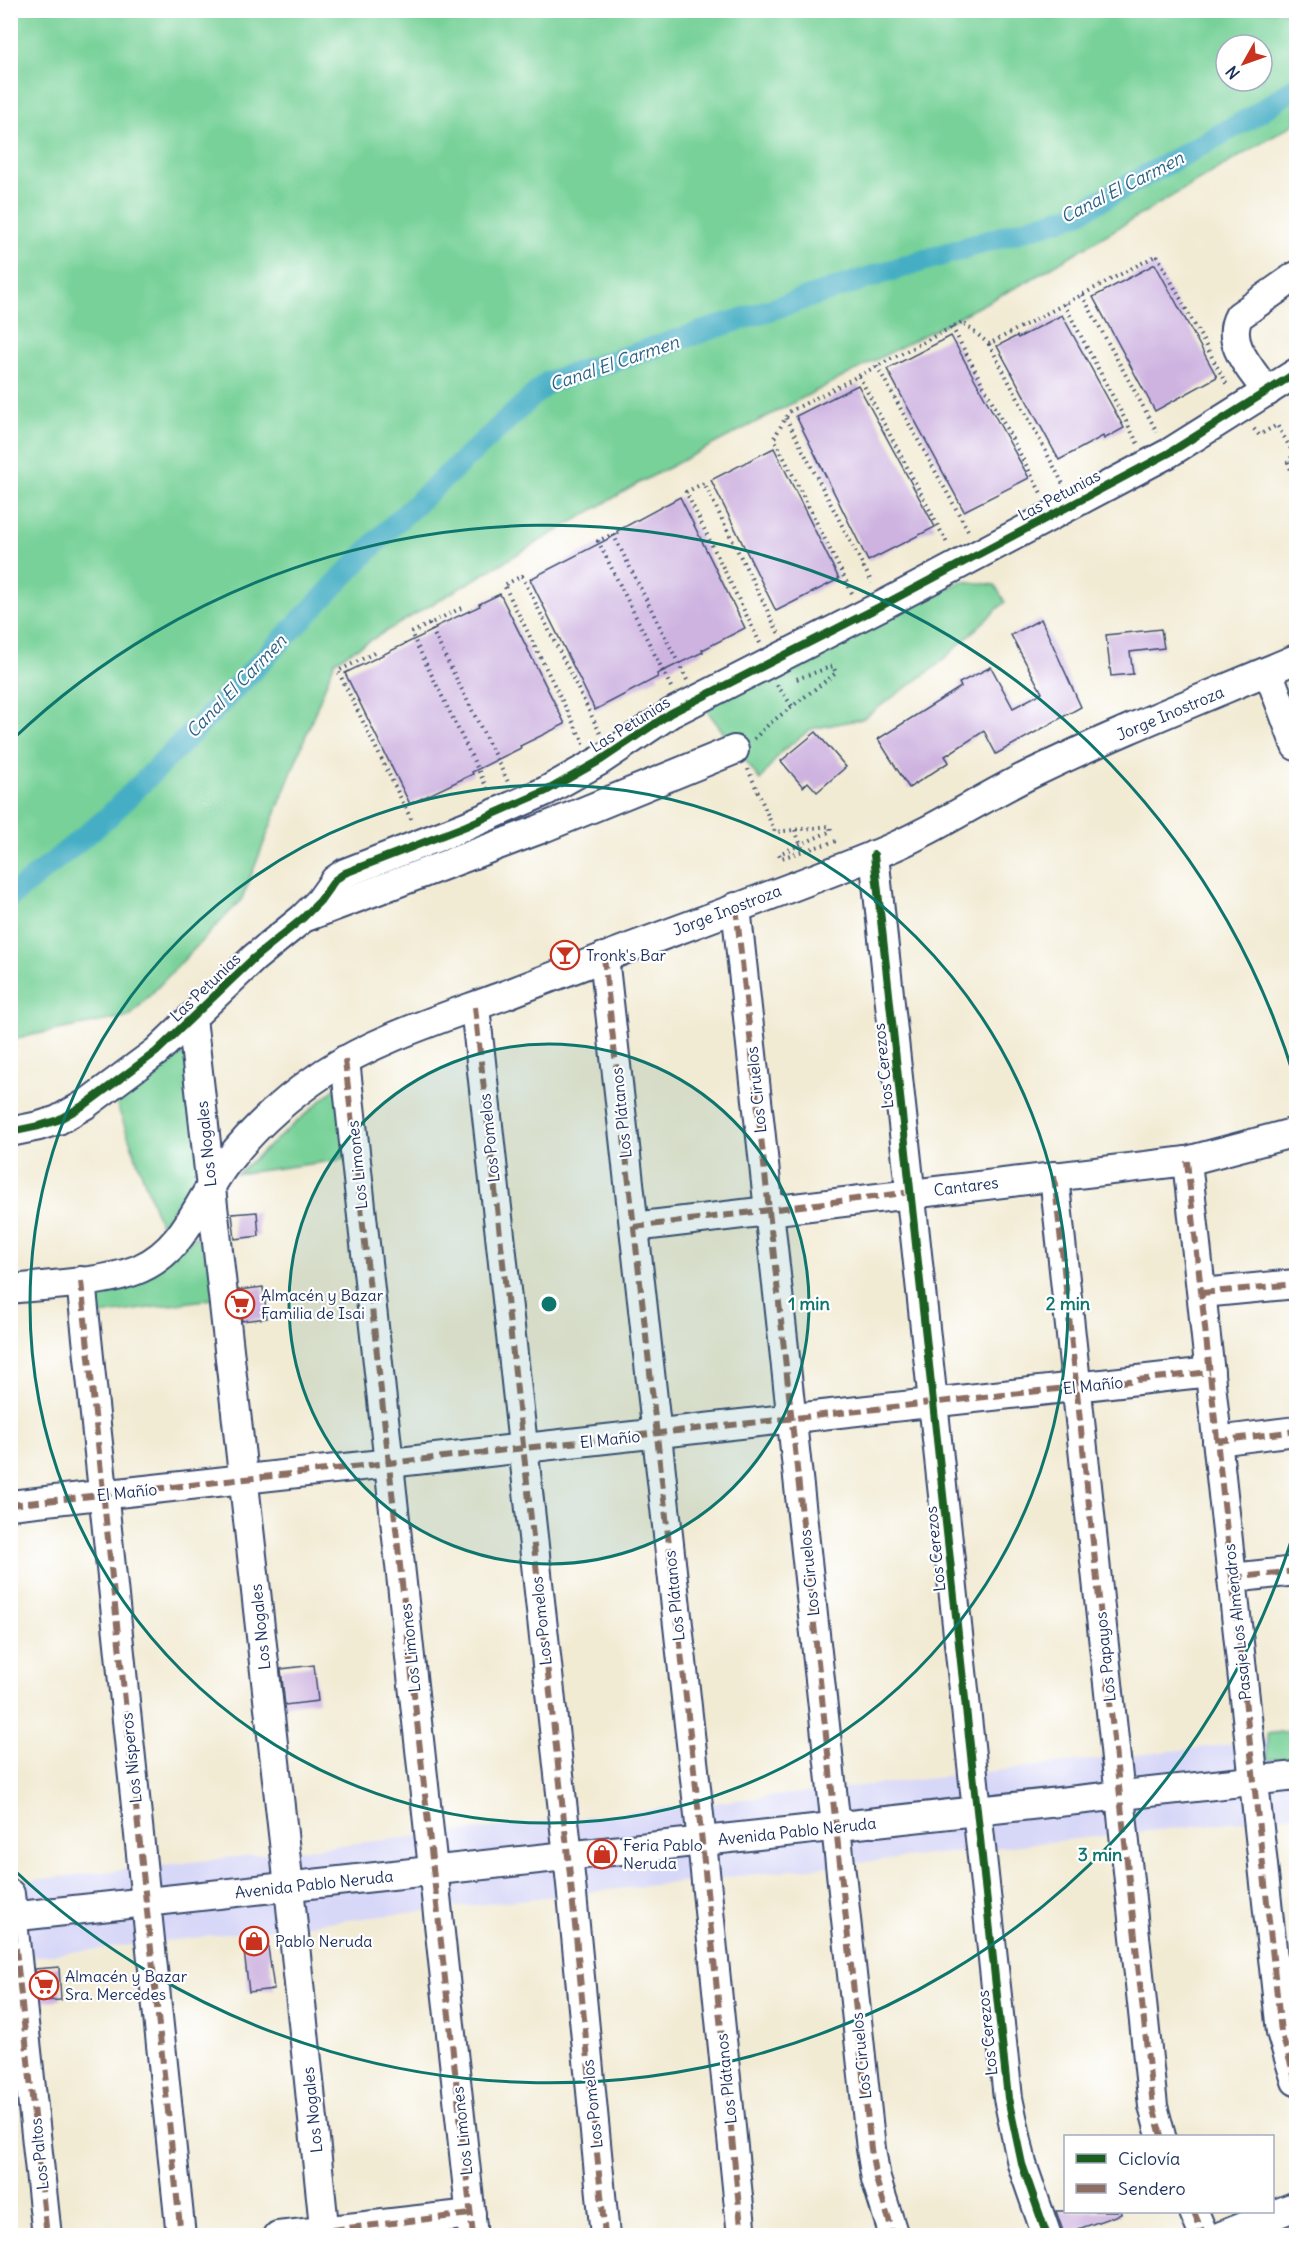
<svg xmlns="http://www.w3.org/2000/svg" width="1307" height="2246" font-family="Delius,sans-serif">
  <rect width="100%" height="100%" fill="#fff"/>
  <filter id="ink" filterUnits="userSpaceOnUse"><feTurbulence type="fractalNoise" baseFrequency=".0167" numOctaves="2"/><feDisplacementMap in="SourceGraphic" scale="12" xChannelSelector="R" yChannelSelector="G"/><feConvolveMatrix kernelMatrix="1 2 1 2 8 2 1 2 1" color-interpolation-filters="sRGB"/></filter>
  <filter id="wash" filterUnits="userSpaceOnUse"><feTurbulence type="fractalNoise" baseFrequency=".008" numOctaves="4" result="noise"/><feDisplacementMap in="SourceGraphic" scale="24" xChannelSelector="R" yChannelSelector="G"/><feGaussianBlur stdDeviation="1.35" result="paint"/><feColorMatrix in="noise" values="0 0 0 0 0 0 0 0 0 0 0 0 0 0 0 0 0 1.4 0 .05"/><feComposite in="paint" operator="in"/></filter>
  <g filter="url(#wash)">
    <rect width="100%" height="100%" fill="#f2ebd4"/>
    <polygon fill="#d7d7f8" points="1296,1737 1296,1815 562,1895 29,1957 22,1881"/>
    <g fill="#77d198" stroke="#49807b" stroke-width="1.5" fill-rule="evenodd">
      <path d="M 11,10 L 1296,11 L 1296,123 L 1028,281 L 639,483 L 335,661 L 242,899 L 130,1016 L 11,1039 ZM 1226,45 L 1262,45 L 1262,81 L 1226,81 Z"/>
      <polygon points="962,581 995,585 1005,602 935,667 862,719 811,729 780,753 760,780 704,707 788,668"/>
      <polygon points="175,1051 188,1058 201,1166 161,1227 113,1094"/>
      <polygon points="341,1083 346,1159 237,1174"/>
      <polygon points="208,1235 218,1298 94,1316 91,1290 196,1237"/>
      <polygon points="1296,1730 1296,1757 1267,1760 1267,1734"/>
    </g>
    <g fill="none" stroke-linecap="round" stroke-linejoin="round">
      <polyline stroke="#45aec4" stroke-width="22" points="10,897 107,818 198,727 389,529 548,382 886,272 1074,215 1252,117 1296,87"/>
    </g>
    <g id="blocks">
      <g fill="#ceb3e0">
        <polygon points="1155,264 1217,377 1155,411 1093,297"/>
        <polygon points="1062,315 1124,428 1104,439 1103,436 1059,460 997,346 1017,336 1018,338"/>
        <polygon points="951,336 1029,478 964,511 887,369"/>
        <polygon points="858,385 935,527 868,561 796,416"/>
        <polygon points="774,448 839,579 776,611 711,480"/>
        <polygon points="680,497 745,628 702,650 703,652 657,674 658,677 595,710 530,579 618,534 617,531"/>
        <polygon points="500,594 565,724 520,746 521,748 472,772 473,774 410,804 345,673 436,629 435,627 480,606 479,604"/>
        <polygon points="1041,619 1081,707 996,754 984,731 945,756 949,762 909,788 878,739 961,687 959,683 991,667 1013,708 1042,693 1011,635"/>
        <polygon points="1161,629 1164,648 1130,652 1133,674 1111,676 1106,635"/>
        <polygon points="816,732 846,767 817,792 808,782 803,787 781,761"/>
        <polygon points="257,1212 259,1236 235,1239 232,1214"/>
        <polygon points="263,1287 267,1318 242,1321 239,1290"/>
        <polygon points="314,1665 318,1701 285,1705 281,1669"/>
        <polygon points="266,1933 274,1989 249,1992 242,1935"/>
        <polygon points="59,1967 61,2000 38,2001 35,1969"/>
        <polygon points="1056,2211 1121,2211 1121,2214 1064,2234"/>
      </g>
    </g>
  </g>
  <g filter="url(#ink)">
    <use href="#blocks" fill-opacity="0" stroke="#3b4b70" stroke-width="1.5"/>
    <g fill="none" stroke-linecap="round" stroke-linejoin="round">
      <g stroke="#3b4b70" stroke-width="32">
        <g id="minor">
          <path d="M 1267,392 C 1252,370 1224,343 1239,316 L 1296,276"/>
          <polyline points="1268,671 1296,746"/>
          <polyline points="874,855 1008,2098 1022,2164 1047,2236"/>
          <polyline points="736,907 871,2149 876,2179 894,2236"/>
          <polyline points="306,917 538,830 734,750"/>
          <polyline points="604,957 702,1842 742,2236"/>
          <polyline points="475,1007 571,1884 605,2236"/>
          <polyline points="192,1018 289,1887 325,2236"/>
          <polyline points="345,1060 473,2236"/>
          <polyline points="10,1132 39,1126 58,1120 86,1104 156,1052 254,958 303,918 320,901 335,880 345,873 466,826 546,791 601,760 671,713 883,605 1169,453 1296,373"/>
          <polyline points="1187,1161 1281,2032 1296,2081"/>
          <polyline points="1054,1176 1153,2106 1161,2136"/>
          <polyline points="634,1227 1187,1161 1296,1132"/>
          <polyline points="81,1281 181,2236"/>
          <path d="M 10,1289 C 47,1285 109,1283 141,1268 C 186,1248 199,1198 227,1162 C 254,1127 288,1097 324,1073 C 381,1036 450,1016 513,992 C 634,945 757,902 877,854 C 932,832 981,798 1033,773 C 1119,731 1209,696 1296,659"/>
          <polyline points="1202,1293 1296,1284"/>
          <polyline points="1217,1441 1296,1431"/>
          <polyline points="10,1505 1210,1372"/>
          <polyline points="1232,1578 1296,1571"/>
          <polyline points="10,1894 47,2236"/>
          <polyline points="10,1917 1296,1776"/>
          <polyline points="1194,2212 1204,2236"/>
          <polyline points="278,2236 471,2214"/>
          <polyline points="1221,2236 1296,2206"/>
        </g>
      </g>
      <g stroke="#3b4b70" stroke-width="4" stroke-dasharray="1.5 4.5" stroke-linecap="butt">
        <polyline points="1082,295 1157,432"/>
        <polyline points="1064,304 1138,444"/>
        <polyline points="952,327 1041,493"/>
        <polyline points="989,344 1063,484"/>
        <polyline points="877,366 970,534"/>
        <polyline points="859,376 947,543"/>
        <polyline points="786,418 872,583"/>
        <polyline points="1254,429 1259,435 1277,425 1294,454 1288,462 1296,483"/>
        <polyline points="852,593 774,438 789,412 962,322 989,344 1157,255 1228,387"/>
        <polyline points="461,608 429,624 508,782"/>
        <polyline points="429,624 411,633 488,790"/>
        <polyline points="760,643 686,492 704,483 779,634"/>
        <polyline points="374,653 338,671 413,823"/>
        <polyline points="777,685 792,706"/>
        <polyline points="671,687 598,541 613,534 687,680"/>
        <polyline points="754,739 769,724 836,673 833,666 794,680"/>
        <polyline points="584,744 504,585 522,576 600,733"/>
        <polyline points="748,769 775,832 830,826 831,831 779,854 781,858 836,841"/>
        <polyline points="795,830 803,851"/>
      </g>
      <use href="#minor" stroke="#fff" stroke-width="28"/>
      <g stroke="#8d6e63" stroke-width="6" stroke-dasharray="12 6" stroke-linecap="butt">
        <polyline points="736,907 871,2149 876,2179 894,2236"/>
        <polyline points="604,957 702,1842 742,2236"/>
        <polyline points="475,1007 571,1884 605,2236"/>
        <polyline points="345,1060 473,2236"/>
        <polyline points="1187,1161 1281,2032 1296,2081"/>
        <polyline points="1054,1176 1153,2106 1161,2136"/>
        <polyline points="634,1227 911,1192"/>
        <polyline points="81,1281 181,2236"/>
        <polyline points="1202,1293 1296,1284"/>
        <polyline points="1217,1441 1296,1431"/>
        <polyline points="10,1505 1210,1372"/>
        <polyline points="1232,1578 1296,1571"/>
        <polyline points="10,1894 47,2236"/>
        <polyline points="1194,2212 1204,2236"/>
        <polyline points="278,2236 471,2214"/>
      </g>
      <g stroke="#fff" stroke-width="11">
        <g id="cycleway">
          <polyline points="874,855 1008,2098 1022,2164 1047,2236"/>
          <polyline points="10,1132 39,1126 58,1120 86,1104 156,1052 254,958 303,918 320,901 335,880 345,873 466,826 546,791 601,760 671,713 883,605 1169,453 1296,373"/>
        </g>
      </g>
      <use href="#cycleway" stroke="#1b5e20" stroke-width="8"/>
    </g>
  </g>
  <circle cx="549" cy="1304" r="260" fill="#0f766e" fill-opacity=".12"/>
  <g fill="none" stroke="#0f766e" stroke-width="3">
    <circle cx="549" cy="1304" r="260"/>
    <circle cx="549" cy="1304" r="519"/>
    <path d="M1296 1525A779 779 0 0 1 13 1869M13 739A779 779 0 0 1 1296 1083"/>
  </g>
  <defs>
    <g id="bar-ring" transform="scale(1.5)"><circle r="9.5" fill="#fff" stroke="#c8321e" stroke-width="1.5"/><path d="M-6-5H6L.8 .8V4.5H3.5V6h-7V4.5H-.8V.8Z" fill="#c8321e"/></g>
    <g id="supermarket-ring" transform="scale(1.5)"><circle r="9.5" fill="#fff" stroke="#c8321e" stroke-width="1.5"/><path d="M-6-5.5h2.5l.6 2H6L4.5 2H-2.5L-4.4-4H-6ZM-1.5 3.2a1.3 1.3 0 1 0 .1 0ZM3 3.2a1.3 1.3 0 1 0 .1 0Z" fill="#c8321e"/></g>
    <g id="shop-ring" transform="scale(1.5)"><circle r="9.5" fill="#fff" stroke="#c8321e" stroke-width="1.5"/><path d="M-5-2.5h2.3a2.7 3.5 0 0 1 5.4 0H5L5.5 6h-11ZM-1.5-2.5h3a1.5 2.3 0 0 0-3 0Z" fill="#c8321e"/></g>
  </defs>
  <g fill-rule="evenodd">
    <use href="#bar-ring" x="565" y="955"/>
    <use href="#supermarket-ring" x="240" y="1304"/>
    <use href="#shop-ring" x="602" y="1854"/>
    <use href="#shop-ring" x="254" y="1941"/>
    <use href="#supermarket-ring" x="44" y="1985"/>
  </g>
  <g text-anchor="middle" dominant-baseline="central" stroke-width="4.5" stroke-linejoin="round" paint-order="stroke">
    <g font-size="16" fill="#1b2f5e" stroke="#fff">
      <text transform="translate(1059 495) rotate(-28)">Las Petunias</text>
      <text transform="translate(1170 713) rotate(-23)">Jorge Inostroza</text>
      <text transform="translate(630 724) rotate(-32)">Las Petunias</text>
      <text transform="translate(727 910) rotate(-21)">Jorge Inostroza</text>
      <text transform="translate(205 987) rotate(-44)">Las Petunias</text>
      <text transform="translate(883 1066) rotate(-96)">Los Cerezos</text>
      <text transform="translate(756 1090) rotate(-96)">Los Ciruelos</text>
      <text transform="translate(621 1113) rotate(-96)">Los Plátanos</text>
      <text transform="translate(489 1138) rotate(-96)">Los Pomelos</text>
      <text transform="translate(206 1144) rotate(-96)">Los Nogales</text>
      <text transform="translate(357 1165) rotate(-96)">Los Limones</text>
      <text transform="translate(966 1186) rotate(-7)">Cantares</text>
      <text transform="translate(1093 1385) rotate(-6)">El Mañío</text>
      <text transform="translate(610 1439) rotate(-6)">El Mañío</text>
      <text transform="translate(127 1492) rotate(-6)">El Mañío</text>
      <text transform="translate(935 1549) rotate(-96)">Los Cerezos</text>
      <text transform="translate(809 1573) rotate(-96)">Los Ciruelos</text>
      <text transform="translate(674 1596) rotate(-96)">Los Plátanos</text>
      <text transform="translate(541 1621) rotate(-96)">Los Pomelos</text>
      <text transform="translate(1237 1622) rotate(-96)">Pasaje Los Almendros</text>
      <text transform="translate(260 1627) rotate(-96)">Los Nogales</text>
      <text transform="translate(410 1648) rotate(-96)">Los Limones</text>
      <text transform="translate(1105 1657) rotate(-96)">Los Papayos</text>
      <text transform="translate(131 1758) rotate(-96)">Los Nísperos</text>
      <text transform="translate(797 1831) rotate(-6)">Avenida Pablo Neruda</text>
      <text transform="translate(314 1884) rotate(-6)">Avenida Pablo Neruda</text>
      <text transform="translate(987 2033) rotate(-96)">Los Cerezos</text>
      <text transform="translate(861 2056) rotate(-96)">Los Ciruelos</text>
      <text transform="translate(726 2079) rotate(-96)">Los Plátanos</text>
      <text transform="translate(592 2104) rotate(-96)">Los Pomelos</text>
      <text transform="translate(312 2110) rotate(-96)">Los Nogales</text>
      <text transform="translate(462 2131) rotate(-96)">Los Limones</text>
      <text transform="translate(39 2154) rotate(-96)">Los Paltos</text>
    </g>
    <g font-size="16" fill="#1b2f5e" stroke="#fff" text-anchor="start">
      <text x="586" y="955">Tronk's Bar</text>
      <text x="261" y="1295">Almacén y Bazar<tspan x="261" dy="18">Familia de Isai</tspan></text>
      <text x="623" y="1845">Feria Pablo<tspan x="623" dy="18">Neruda</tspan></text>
      <text x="275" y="1941">Pablo Neruda</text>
      <text x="65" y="1976">Almacén y Bazar<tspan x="65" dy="18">Sra. Mercedes</tspan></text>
    </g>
    <g font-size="18" font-style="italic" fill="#2c6287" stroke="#fff">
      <text transform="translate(1122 187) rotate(-27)">Canal El Carmen</text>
      <text transform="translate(614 363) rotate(-19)">Canal El Carmen</text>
      <text transform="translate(236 686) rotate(-46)">Canal El Carmen</text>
    </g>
  </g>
  <circle cx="549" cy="1304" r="9" fill="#0f766e" stroke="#fff" stroke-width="3"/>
  <g font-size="18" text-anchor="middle" font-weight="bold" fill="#0f766e" stroke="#fff" stroke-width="4.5" stroke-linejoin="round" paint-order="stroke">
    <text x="809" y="1310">1 min</text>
    <text x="1068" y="1310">2 min</text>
    <text x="1100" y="1861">3 min</text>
  </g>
  <rect width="1307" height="2246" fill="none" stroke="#fff" stroke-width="36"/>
  <rect x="1064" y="2135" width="210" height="78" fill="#ffffff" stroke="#a4acbf" stroke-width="1.5"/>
  <rect x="1076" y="2154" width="30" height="9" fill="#1b5e20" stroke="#a4acbf" stroke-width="1.5"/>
  <text x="1118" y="2165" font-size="18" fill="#1b2f5e">Ciclovía</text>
  <rect x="1076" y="2184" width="30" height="9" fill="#8d6e63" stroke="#a4acbf" stroke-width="1.5"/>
  <text x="1118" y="2195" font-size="18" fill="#1b2f5e">Sendero</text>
  <g transform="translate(1244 63) rotate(230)"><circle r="28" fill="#ffffff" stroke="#a4acbf" stroke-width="1.5"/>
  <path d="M0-4.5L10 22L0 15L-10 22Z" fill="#c8321e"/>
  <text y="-9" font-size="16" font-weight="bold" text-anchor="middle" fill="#1b2f5e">N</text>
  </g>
</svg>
